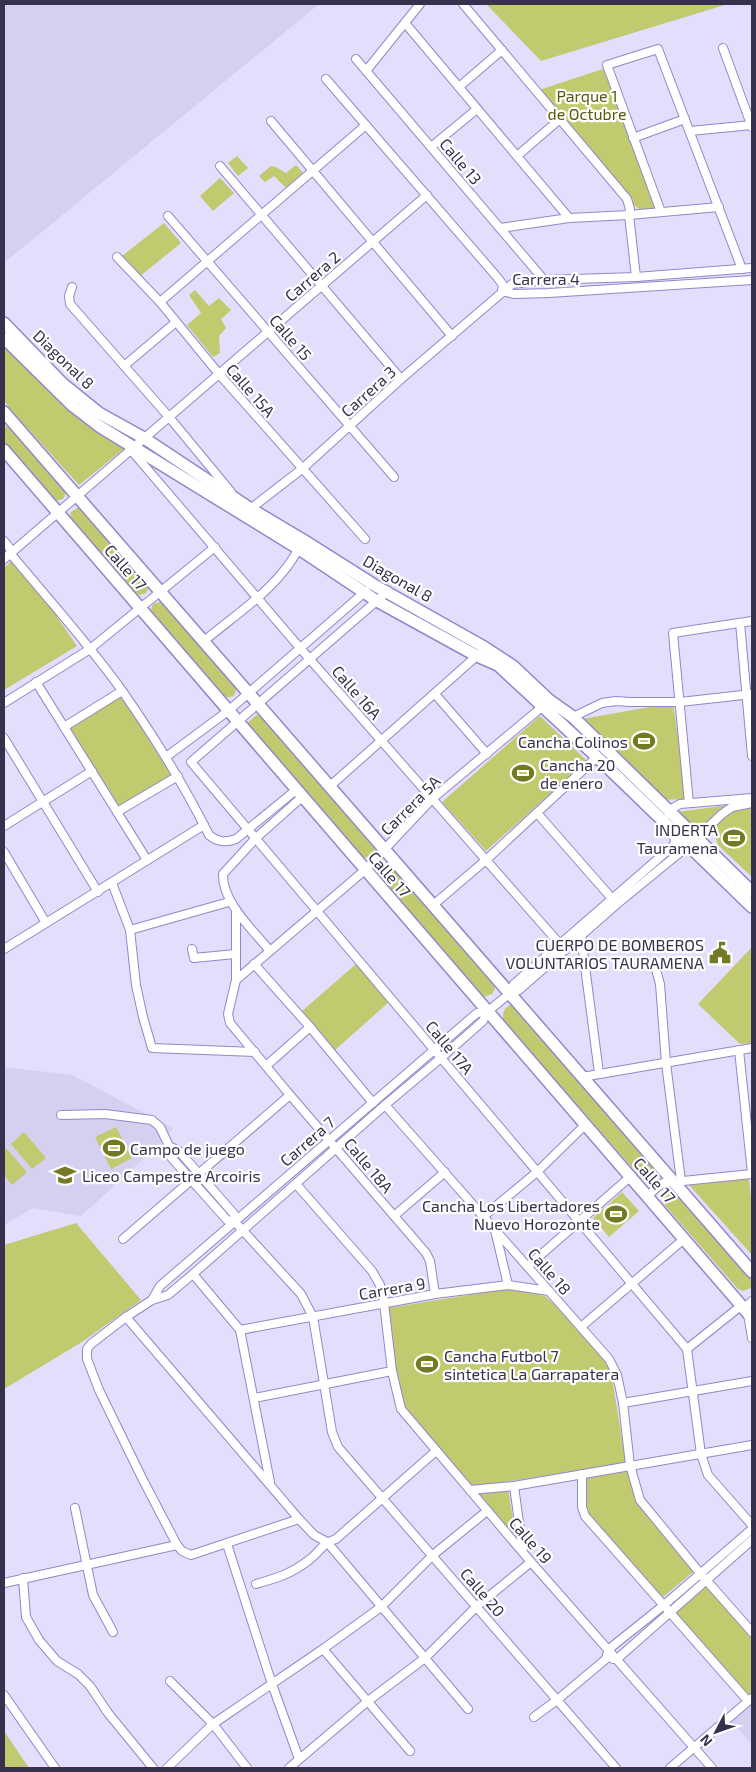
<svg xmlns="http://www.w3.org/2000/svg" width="756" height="1772" font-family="'Exo 2',sans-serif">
  <rect width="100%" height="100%" fill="#e3defc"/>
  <g fill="#d5cff0">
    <polygon points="4,4 319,4 4,263"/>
    <polygon points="4,1067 72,1075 173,1128 161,1143 81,1216 33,1208 4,1225"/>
    <polygon points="752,1702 752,1745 731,1721"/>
  </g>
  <g fill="#c2ca6f">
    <polygon points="486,4 728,4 541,61"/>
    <polygon points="603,69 661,212 644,213 627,199 539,90"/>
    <polygon points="237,156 248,168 238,176 228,163"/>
    <polygon points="296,165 305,175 287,189 274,176 265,182 259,176 271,166 276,167 286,173"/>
    <polygon points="220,178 234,193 213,211 200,196"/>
    <polygon points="164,223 181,243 139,277 122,256"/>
    <polygon points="195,290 209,306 219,298 231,310 221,319 226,328 219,336 220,353 213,357 187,325 201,313 189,295"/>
    <polygon points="4,346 72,413 125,448 79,485 9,408 4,400"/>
    <polygon points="9,426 67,491 63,499 55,501 4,446 4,427"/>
    <polygon points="79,507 82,508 149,587 146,593 140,595 133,593 70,518 71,512"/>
    <polygon points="12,560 42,595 77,646 4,690 4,568"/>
    <polygon points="159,602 163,602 237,687 234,696 225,698 222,697 150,613 153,604"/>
    <polygon points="120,694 172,776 118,810 66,728"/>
    <polygon points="673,703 687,799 661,800 582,719"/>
    <path d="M 260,712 L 376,844 C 376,853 371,860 361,857 L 245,725 Z"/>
    <polygon points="540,716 587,761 486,851 442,802"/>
    <polygon points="730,805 704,825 700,827 692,827 677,812"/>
    <polygon points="752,807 752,877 718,845 713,831 718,821 736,809"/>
    <polygon points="385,865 391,865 494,983 495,989 492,994 484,997 480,995 378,877 380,869"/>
    <polygon points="752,947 752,1043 740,1044 698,1004"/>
    <polygon points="356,964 389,1002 335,1050 301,1012"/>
    <path d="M 510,1005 L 517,1005 L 658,1165 C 656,1174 652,1180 642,1179 L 503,1020 C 503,1012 503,1009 510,1005 Z"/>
    <polygon points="116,1127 132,1158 111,1169 95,1137"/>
    <polygon points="24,1132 46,1158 32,1169 11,1144"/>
    <polygon points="4,1146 27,1172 12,1185 4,1175"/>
    <polygon points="749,1179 752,1208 752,1255 689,1185"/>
    <path d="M 676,1188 L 752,1274 L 751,1288 L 743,1291 L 738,1289 L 662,1202 C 664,1191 666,1189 676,1188 Z"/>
    <polygon points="622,1192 639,1211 609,1237 593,1218"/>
    <polygon points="76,1223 141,1300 82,1342 4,1389 4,1245"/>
    <polygon points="513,1288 545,1296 575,1323 610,1366 626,1463 472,1487 404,1407 395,1370 387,1308"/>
    <polygon points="628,1468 637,1502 694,1571 662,1598 587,1513 585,1478"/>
    <polygon points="508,1488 516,1538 477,1493"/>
    <polygon points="706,1584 752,1636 752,1694 748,1697 673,1613"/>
    <polygon points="4,1731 29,1768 4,1768"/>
  </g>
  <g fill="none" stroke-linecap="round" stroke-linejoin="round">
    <g stroke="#9486cb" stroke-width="10">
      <g id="street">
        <polyline points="463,4 627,199 630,209 629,215 636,277"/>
        <polyline points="405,23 569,218"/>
        <polyline points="723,48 752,127"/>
        <polyline points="356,59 544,280"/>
        <polyline points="366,71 420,4"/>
        <polyline points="326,79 497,277 503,285 502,291"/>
        <polyline points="459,87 502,50"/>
        <polyline points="271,121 452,336"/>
        <polyline points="690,131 752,125"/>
        <polyline points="633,138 685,119"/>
        <polyline points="431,147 477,109"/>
        <polyline points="517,156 560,119"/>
        <polyline points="220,166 401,379"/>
        <polyline points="661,212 607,65 658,49 742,269"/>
        <polyline points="168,216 394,477"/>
        <polyline points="500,228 569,218 629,215 719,207"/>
        <polyline points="117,257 160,302 219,374 365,539"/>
        <polyline points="72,287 69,296 70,304 169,417 231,492"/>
        <polyline points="502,291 514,294 549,293 752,280"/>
        <polyline points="160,302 366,125"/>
        <polyline points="124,366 176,322"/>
        <polyline points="131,450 300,648 565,950"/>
        <polyline points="249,510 302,469 401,379 512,284 544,280 636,277 752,268"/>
        <polyline points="4,541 12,551"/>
        <path d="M 10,553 C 48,599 89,644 123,692 C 155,738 184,785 209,835 C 218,842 225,843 236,839 L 296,790"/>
        <polyline points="4,559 427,195"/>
        <polyline points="388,591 191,762 687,1349"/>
        <polyline points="740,623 752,756"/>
        <path d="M 203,642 C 237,613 280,587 300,546"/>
        <polyline points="36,682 147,860"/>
        <polyline points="435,694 487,754"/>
        <polyline points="4,703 90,649 215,547"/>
        <polyline points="573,717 602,703 616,701 630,702 680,702 752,694"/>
        <polyline points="64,727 122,691"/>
        <polyline points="4,738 98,892"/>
        <polyline points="166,757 228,711 366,591"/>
        <polyline points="329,787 480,653"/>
        <polyline points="689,803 673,633 752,621"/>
        <polyline points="117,812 178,776"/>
        <polyline points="537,813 615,902"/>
        <polyline points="669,814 673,808 680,804 752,798"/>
        <polyline points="4,826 92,771"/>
        <polyline points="4,852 46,923"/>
        <polyline points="112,883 130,930 136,985 143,1017 152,1048 255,1052"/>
        <polyline points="432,906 486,860 597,757"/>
        <polyline points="130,930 229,902"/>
        <polyline points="581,936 599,1073"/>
        <polyline points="4,949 204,825"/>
        <polyline points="192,949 194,958 235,954"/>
        <path d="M 270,951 C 253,930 222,902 223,874 L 256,838 L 302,797"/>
        <polyline points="654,963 660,984 666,1063 681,1181"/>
        <polyline points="254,964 310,1027 373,1103"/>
        <polyline points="236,980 236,910"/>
        <polyline points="509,994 514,984 674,845 675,840 672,832"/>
        <polyline points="739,1050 752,1173"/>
        <polyline points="266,1066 310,1027"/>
        <polyline points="582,1077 752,1048"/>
        <polyline points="385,1105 609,1359 617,1375 623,1403 630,1465 640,1500 700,1573 752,1632"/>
        <polyline points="61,1115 105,1114 152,1120 160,1127 169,1146 170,1156 227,1220 235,1222"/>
        <polyline points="169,1146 179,1151 234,1214 235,1222 301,1294 313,1317 332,1432 338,1447 616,1768"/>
        <polyline points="296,1184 372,1271 380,1285 383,1295 392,1371 401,1409 531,1562 712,1768"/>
        <polyline points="647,1197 656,1188 663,1183 752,1174"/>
        <polyline points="394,1216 445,1172"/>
        <polyline points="484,1216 537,1172 585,1125"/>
        <polyline points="495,1230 508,1285"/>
        <polyline points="123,1239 290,1095"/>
        <polyline points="528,1266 630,1177"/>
        <polyline points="193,1274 240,1330 270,1482"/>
        <polyline points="435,1294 430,1261 426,1253 290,1095 230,1023 228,1014 236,980 365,870 432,799 542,707"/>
        <polyline points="152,1300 160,1286 477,1013 487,1012"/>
        <polyline points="744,1308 752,1301"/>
        <polyline points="748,1314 752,1338"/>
        <polyline points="126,1317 299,1519 314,1535 327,1542 468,1709"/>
        <polyline points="581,1327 684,1239"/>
        <polyline points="240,1330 435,1294 508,1285 549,1291"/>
        <polyline points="687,1349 701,1454 708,1475 752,1525"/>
        <polyline points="687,1349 742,1305"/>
        <polyline points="254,1398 392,1371"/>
        <polyline points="623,1403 752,1381"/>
        <polyline points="582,1474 582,1507 585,1516 748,1701"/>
        <polyline points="514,1486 523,1552"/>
        <polyline points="470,1490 514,1486 752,1445"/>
        <polyline points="75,1508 93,1595 113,1632"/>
        <polyline points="299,1519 191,1555 182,1551 177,1545 142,1478 99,1390 87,1359 87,1349 91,1344 126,1317 152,1300 168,1295 193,1274 385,1105 441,1058 483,1021 487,1012 509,994 519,990 617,904 688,846 722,814 732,807 752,803"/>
        <polyline points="227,1544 272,1684 299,1759"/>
        <polyline points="23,1578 26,1617 39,1640 57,1661 78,1674 90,1686 108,1713 153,1768"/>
        <polyline points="4,1583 177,1545"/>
        <path d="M 256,1584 C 277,1578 291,1574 309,1560 C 320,1552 322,1543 336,1539 L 436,1451"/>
        <polyline points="323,1649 410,1751"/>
        <polyline points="613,1659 617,1659 752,1540"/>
        <polyline points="170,1681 213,1724 247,1768"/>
        <polyline points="4,1695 55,1768"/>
        <polyline points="534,1717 557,1700 606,1659 609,1649 664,1605 752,1529"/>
        <polyline points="167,1768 213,1724 323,1649 381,1607 433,1555 487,1511"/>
        <polyline points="289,1768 368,1701 425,1658 477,1606 531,1562"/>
        <polyline points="670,1768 752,1698"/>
      </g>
    </g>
    <g stroke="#9486cb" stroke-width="14">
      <g id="secondary">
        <polyline points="4,323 63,384 99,413 144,438 251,509 303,540 374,585 484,647 513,666 549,700 573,717 752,892"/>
        <polyline points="4,338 73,406 99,426 299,549 377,601 477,656 498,665 597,757 752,907"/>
        <polyline points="4,412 752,1272"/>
        <polyline points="4,450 752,1318"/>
      </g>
    </g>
    <use href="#street" stroke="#fff" stroke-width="8"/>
    <use href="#secondary" stroke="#fff" stroke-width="11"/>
  </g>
  <defs>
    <g id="stadium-bare" transform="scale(1.725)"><path d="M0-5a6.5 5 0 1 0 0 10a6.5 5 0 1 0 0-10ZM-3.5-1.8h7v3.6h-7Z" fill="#747923" stroke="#fff" stroke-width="2.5" paint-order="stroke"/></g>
    <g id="civic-bare" transform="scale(1.725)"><path d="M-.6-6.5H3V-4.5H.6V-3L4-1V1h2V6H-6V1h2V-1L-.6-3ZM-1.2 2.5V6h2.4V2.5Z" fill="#747923" stroke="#fff" stroke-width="2.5" paint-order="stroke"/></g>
    <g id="school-bare" transform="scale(1.725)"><path d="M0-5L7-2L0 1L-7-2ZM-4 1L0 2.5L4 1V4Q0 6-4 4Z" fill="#747923" stroke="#fff" stroke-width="2.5" paint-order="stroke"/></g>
  </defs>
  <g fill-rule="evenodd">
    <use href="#stadium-bare" x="644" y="741"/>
    <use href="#stadium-bare" x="523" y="773"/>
    <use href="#stadium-bare" x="734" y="838"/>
    <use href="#civic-bare" x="720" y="953"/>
    <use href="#stadium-bare" x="114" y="1148"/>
    <use href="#school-bare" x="65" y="1175"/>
    <use href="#stadium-bare" x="616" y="1214"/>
    <use href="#stadium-bare" x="427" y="1364"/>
  </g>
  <g text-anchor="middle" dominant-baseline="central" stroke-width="4.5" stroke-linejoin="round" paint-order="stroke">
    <g font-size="16" fill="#575c0d" stroke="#fff">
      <text x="587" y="95">Parque 1<tspan x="587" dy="18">de Octubre</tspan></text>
    </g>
    <g font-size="16" fill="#37314e" stroke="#fff">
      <text transform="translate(461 161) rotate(50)">Calle 13</text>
      <text transform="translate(312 276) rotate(-41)">Carrera 2</text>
      <text x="546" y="278">Carrera 4</text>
      <text transform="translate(291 337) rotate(49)">Calle 15</text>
      <text transform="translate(64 359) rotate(44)">Diagonal 8</text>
      <text transform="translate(251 390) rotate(49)">Calle 15A</text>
      <text transform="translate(368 391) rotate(-42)">Carrera 3</text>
      <text transform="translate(126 567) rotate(49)">Calle 17</text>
      <text transform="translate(398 578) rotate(30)">Diagonal 8</text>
      <text transform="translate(357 692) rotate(49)">Calle 16A</text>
      <text transform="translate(410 805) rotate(-45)">Carrera 5A</text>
      <text transform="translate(390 874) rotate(49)">Calle 17</text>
      <text transform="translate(450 1047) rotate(50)">Calle 17A</text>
      <text transform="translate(307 1141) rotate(-41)">Carrera 7</text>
      <text transform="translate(369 1165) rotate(50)">Calle 18A</text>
      <text transform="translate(655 1180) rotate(49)">Calle 17</text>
      <text transform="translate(550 1271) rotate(49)">Calle 18</text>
      <text transform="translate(392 1288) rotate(-10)">Carrera 9</text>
      <text transform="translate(531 1540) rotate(49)">Calle 19</text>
      <text transform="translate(483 1592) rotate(49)">Calle 20</text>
    </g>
    <g font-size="16" fill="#37314e" stroke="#fff" text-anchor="end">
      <text x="628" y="741">Cancha Colinos</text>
      <text x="540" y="764" text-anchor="start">Cancha 20<tspan x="540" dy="18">de enero</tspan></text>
      <text x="718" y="829">INDERTA<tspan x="718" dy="18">Tauramena</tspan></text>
      <text x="704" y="944">CUERPO DE BOMBEROS<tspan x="704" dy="18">VOLUNTARIOS TAURAMENA</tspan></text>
      <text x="130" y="1148" text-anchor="start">Campo de juego</text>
      <text x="82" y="1175" text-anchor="start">Liceo Campestre Arcoiris</text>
      <text x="600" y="1205">Cancha Los Libertadores<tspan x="600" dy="18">Nuevo Horozonte</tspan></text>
      <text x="444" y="1355" text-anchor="start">Cancha Futbol 7<tspan x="444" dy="18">sintetica La Garrapatera</tspan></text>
    </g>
  </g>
  <rect width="756" height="1772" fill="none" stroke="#37314e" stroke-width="10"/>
  <g transform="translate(716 1732) rotate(229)" stroke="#ffffff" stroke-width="4" paint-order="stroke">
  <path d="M0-4L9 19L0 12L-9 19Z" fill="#37314e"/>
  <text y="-8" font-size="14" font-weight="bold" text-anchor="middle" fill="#37314e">N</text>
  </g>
</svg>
